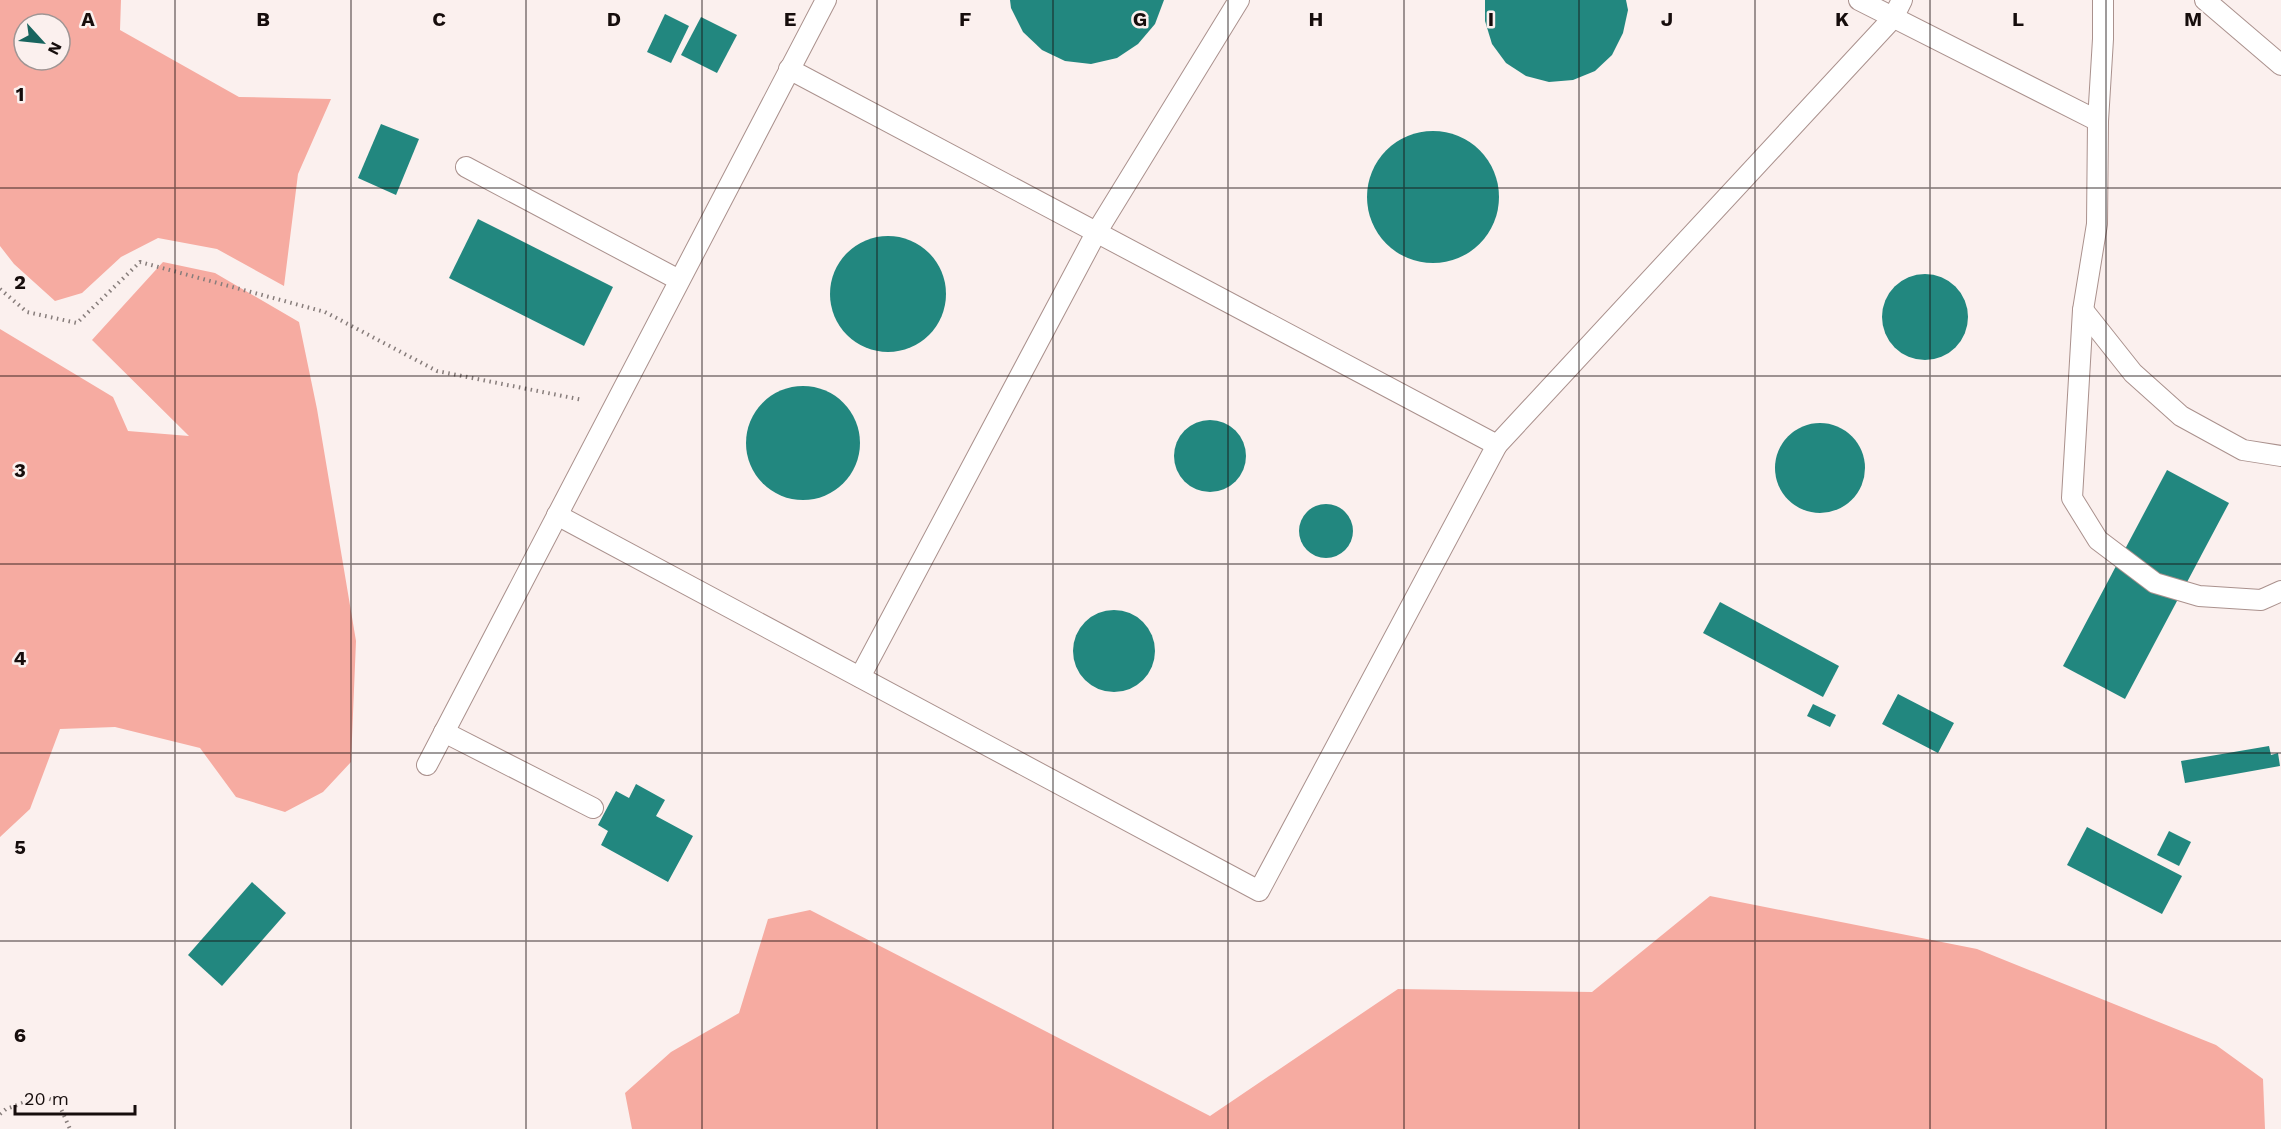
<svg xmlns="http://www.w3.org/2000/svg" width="2281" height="1129" font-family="'Work Sans',sans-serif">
  <rect width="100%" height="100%" fill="#fbf0ee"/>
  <g fill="#f6aba1" fill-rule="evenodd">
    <path d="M 0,0 L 121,0 L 120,30 L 239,97 L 331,99 L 298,174 L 284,286 L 217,249 L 158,238 L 121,257 L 82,293 L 55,301 L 14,264 L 0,246 ZM 24,24 L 60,24 L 60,60 L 24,60 Z"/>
    <polygon points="163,262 215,273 299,322 317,409 356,641 351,762 323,792 285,812 236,797 200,748 115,727 60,729 30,809 0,837 0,329 113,397 128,431 189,436 92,340"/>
    <polygon points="1710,896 1977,949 2216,1045 2263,1079 2265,1129 632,1129 625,1093 671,1052 739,1013 768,919 810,910 1210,1116 1398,989 1592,992"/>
  </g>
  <g fill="#22877f">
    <polygon points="1010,0 1164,0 1155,24 1138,44 1117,58 1091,64 1065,61 1042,50 1023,32 1011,8"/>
    <polygon points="1485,0 1626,0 1628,10 1623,33 1612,55 1595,71 1573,80 1549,82 1526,76 1506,63 1492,44 1485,21"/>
    <polygon points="665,14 689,26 671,63 647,52"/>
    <polygon points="701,17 737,35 717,73 681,55"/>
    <polygon points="381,124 419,139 396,195 358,178"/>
    <circle cx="1433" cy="197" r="66"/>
    <polygon points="478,219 613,287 584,346 449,278"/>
    <circle cx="888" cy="294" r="58"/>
    <circle cx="1925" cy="317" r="43"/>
    <circle cx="803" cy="443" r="57"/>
    <circle cx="1210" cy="456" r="36"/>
    <circle cx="1820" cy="468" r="45"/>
    <polygon points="2167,470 2229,503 2125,699 2063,666"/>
    <circle cx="1326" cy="531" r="27"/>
    <polygon points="1720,602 1839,666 1823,697 1703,633"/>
    <circle cx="1114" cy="651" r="41"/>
    <polygon points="1898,694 1954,723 1938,753 1882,724"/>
    <polygon points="1813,704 1836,715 1830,727 1807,716"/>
    <polygon points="2269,746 2271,755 2278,753 2280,766 2185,783 2181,761"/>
    <polygon points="636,784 665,800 656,816 693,836 668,882 601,845 608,831 598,825 616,791 629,798"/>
    <polygon points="2087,827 2182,876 2162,914 2067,865"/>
    <polygon points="2169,831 2191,842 2179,866 2157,855"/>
    <polygon points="252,882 286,913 222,986 188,955"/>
  </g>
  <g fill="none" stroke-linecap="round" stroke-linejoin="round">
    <g stroke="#aa918d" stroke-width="22">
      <g id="service">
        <polyline points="1859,0 2098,121"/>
        <polyline points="2103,0 2103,39 2098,121 2097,224 2083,310 2072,498 2098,540 2155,583 2199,596 2261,600 2281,591"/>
        <polyline points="2205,0 2281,65"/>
        <polyline points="789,69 1497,445 1893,18 1902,0"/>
        <polyline points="466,167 679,280"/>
        <polyline points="2083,310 2133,373 2181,416 2243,450 2281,456"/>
        <polyline points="557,515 1259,891 1497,445"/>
        <polyline points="860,677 1096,233 1239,0"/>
        <polyline points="444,732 593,808"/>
        <polyline points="427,765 826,0"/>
      </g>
    </g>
    <g stroke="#877d7b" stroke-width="4" stroke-dasharray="1.5 4.5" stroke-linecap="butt">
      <polyline points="0,289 27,312 77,323 140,262 325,312 437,371 583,400"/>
      <polyline points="0,1114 6,1109 42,1096 58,1102 70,1129"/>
    </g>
    <use href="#service" stroke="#fff" stroke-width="20"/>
  </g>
  <path fill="none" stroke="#160d0c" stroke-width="1.5" stroke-opacity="0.55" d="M 175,0 L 175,1129M 351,0 L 351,1129M 526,0 L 526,1129M 702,0 L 702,1129M 877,0 L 877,1129M 1053,0 L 1053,1129M 1228,0 L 1228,1129M 1404,0 L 1404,1129M 1579,0 L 1579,1129M 1755,0 L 1755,1129M 1930,0 L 1930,1129M 2106,0 L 2106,1129M 0,188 L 2281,188M 0,376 L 2281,376M 0,564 L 2281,564M 0,753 L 2281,753M 0,941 L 2281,941"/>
  <g font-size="20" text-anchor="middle" font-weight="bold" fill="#160d0c" stroke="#fbf0ee" stroke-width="5" stroke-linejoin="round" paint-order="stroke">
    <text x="88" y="26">A</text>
    <text x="263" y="26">B</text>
    <text x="439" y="26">C</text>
    <text x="614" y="26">D</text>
    <text x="790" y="26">E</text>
    <text x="965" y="26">F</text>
    <text x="1140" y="26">G</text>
    <text x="1316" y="26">H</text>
    <text x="1491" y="26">I</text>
    <text x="1667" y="26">J</text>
    <text x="1842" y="26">K</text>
    <text x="2018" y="26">L</text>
    <text x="2193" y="26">M</text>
    <text x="20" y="101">1</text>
    <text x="20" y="289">2</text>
    <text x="20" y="477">3</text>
    <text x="20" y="665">4</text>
    <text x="20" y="854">5</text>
    <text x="20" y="1042">6</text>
  </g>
  <g transform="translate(42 42) rotate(117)"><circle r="28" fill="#fbf0ee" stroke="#9f9594" stroke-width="1.5"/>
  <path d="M0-4.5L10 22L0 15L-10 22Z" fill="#18645e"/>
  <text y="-9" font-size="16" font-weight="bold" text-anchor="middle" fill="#160d0c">N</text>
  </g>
  <path d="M15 1105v9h120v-9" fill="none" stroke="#160d0c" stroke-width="3"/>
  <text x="24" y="1105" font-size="18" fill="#160d0c" stroke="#fbf0ee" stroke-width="4.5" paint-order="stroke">20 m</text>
</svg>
